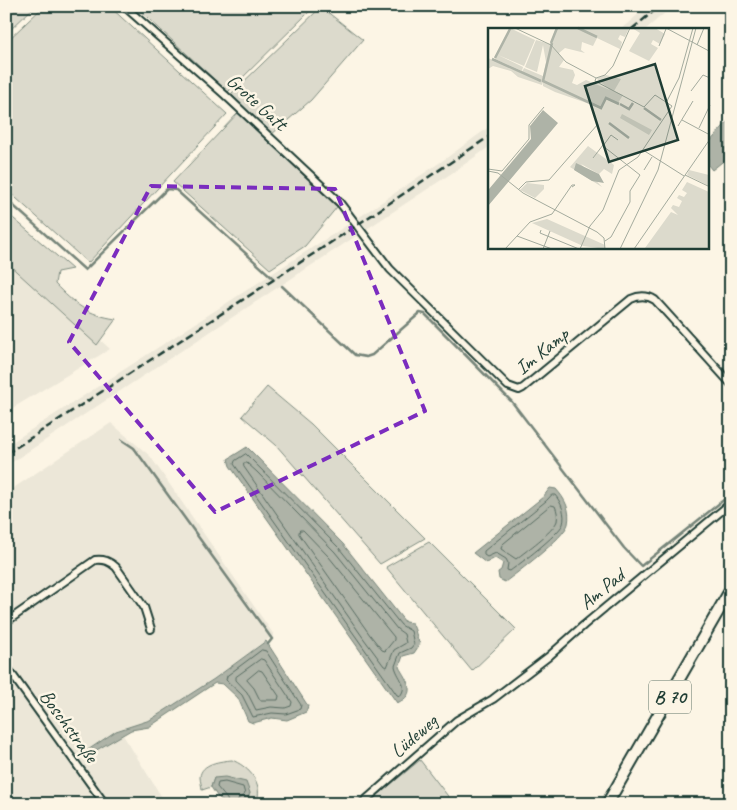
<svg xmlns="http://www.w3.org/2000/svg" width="737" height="810" font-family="Caveat,sans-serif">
  <rect width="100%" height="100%" fill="#fcf5e5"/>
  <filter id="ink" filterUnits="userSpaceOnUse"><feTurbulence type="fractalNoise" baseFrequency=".02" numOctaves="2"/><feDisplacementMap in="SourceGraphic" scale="10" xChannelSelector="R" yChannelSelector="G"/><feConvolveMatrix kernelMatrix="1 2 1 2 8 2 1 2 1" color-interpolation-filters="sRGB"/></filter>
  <g filter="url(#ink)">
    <g fill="#ece7d8">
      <polygon points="648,6 673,6 646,29 621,29"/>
      <polygon points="489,127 489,147 455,171 6,466 6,446 358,218 445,159"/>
      <polygon points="6,253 110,349 6,412"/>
      <polygon points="111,423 150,456 274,635 214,679 150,720 116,731 86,752 88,755 123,735 163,799 154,804 6,804 6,493"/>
    </g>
    <g fill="#dcdacc" stroke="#7e8c80">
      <polygon points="6,6 35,6 6,34"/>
      <polygon points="44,6 109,6 227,114 88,263 6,189 6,42"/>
      <polygon points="135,6 315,6 228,92"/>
      <polygon points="321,7 363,40 311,100 271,135 231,94"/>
      <polygon points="238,113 337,207 305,246 270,269 173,182"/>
      <path d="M 6,212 L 72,269 L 57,272 L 55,284 C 74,304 88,315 116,319 L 97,345 L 6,262 Z"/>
      <polygon points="267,387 311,424 425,538 380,564 276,445 242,416"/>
      <polygon points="429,542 516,629 472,671 386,567"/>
      <path d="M 232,760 C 247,766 261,780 258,797 L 253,801 L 247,800 L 250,793 L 214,778 L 211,787 L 202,790 C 202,786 200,781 200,777 C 201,763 221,761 232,760 Z"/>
      <polygon points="420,760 454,804 370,804 372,800"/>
    </g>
    <g fill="#aeb3a7" stroke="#758479">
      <polygon points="729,120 731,122 731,155 712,170 708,165 708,144"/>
      <path d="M 247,447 L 343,544 L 405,622 L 412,623 C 416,630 416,637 420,644 L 414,653 L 403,656 L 399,667 C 407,681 418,694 397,703 L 230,466 L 228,459 Z"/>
      <path d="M 550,488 L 556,489 C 565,499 571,510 568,524 C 564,538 518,572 505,582 L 499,579 L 498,572 L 501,570 L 503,563 L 495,558 L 486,563 L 473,553 L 543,497 Z"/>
      <polygon points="266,641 308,706 306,712 287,720 272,718 253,723 248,721 238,698 223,684 215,683 149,727 131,730 88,755 85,752 116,731 150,720 214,679"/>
      <polygon points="225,777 246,782 250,793 247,800 226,804 217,796 211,787 214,778"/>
    </g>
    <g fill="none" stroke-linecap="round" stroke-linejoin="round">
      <g stroke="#586c62" stroke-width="1">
        <path d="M 246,454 L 339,548 L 401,625 L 411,631 L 414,644 L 411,648 L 400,653 L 395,666 C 397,677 409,685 400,696 L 397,695 L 234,464 L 235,461 Z"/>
        <polygon points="244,463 247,463 257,472 335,552 397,629 404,634 406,643 394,650 387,667 384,666 364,639 244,467"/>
        <path d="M 552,495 L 555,495 C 561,502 566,514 563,524 C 558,535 521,563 510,571 L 507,570 L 508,563 L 506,559 L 496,553 L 487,557 L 484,555 L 484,551 L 546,501 Z"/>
        <path d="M 551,505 L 555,506 C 557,510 558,516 557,521 C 553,532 526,551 516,559 L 501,549 L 502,545 Z"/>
        <polygon points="300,530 303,530 329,557 394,637 394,640 385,651 382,650 370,635 299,534"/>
        <polygon points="262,650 266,651 301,705 300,709 286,714 272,713 253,717 242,695 226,680 227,676"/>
        <polygon points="261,659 264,660 292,702 291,706 285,708 271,707 256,710 247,692 236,680 236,677"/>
        <polygon points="259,670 262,671 279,696 278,700 260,700 254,688 247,680"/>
        <polyline points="228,804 227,799 217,787 218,783 225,782 243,787 245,794 238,799 238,804"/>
      </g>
      <g stroke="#758479" stroke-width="2.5">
        <polyline points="6,199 85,270 167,189 176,190 274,279"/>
        <polyline points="282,286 355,355 366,357 372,355 420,313 425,314 512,402 624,548 641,566 731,494"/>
        <polyline points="122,440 134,448 272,639 268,644"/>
      </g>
      <g stroke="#1f3d34" stroke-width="10">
        <g id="street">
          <path d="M 124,6 L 225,95 L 340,203 L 390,269 L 508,386 L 519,390 L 523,388 L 631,299 C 640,295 647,295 655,300 L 731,384"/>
          <polyline points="6,411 7,411"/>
          <path d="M 6,622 L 95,560 C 104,559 109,561 116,567 L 144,607 L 151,629"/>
          <polyline points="6,666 105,804"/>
          <polyline points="361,804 457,720 493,699 548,657 584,625 731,503"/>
        </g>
      </g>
      <g stroke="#1f3d34" stroke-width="14">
        <polyline id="primary" points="607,804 731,589"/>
      </g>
      <use href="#street" stroke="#fcf5e5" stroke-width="6"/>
      <use href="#primary" stroke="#fcf5e5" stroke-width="10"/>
      <g stroke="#1f3d34" stroke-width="2.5" stroke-dasharray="8 4" stroke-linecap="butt">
        <polyline points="632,29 660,6"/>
        <polyline points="6,454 330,243 490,136"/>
      </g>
    </g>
  </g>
  <path fill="none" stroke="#7b2cbf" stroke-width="4" stroke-dasharray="10 6" stroke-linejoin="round" d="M 151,186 L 335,189 L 425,411 L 215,512 L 69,342 Z"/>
  <g text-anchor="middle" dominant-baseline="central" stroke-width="5" stroke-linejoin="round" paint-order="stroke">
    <rect fill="#fcf5e5" stroke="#617469" stroke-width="1" x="649" y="680.5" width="42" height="33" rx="4"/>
    <g font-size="19" font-weight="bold" fill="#1f3d34">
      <text x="670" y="697">B 70</text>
    </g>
    <g font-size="20" fill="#1f3d34" stroke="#fcf5e5">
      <text transform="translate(257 102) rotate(42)">Grote Gatt</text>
      <text transform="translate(542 351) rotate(-39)">Im Kamp</text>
      <text transform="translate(602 589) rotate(-39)">Am Pad</text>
      <text transform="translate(69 726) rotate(54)">Boschstraße</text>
      <text transform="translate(414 736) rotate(-41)">Lüdeweg</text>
    </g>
  </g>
  <g transform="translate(488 28)">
    <rect width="221" height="221" fill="#fcf5e5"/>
    <path d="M 22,0 L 47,12 L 36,38 L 10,27 L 35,39 L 34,43 L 7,31 ZM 68,0 L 141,0 L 137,9 L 132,7 L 130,11 L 134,14 L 132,21 L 109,10 L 105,18 L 94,14 L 93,22 L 97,25 L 77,20 L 71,25 L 76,32 L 71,39 L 85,42 L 87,47 L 84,55 L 89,57 L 98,52 L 122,62 L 108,50 L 118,47 L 133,51 L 126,63 L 135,67 L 130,75 L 118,69 L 113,80 L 67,64 L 55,58 L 55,54 L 54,57 L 30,49 L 23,43 L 5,38 L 0,41 L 0,30 L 54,54 L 34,44 L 36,40 L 55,48 L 58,34 L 55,17 L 49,44 L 37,39 L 48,12 L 62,16 ZM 144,0 L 167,0 L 177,6 L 172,16 L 165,12 L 163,16 L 170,20 L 161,33 L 141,23 L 152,5 ZM 134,86 L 164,102 L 161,107 L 132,90 ZM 100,118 L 126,137 L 124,146 L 116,141 L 111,146 L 93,136 L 114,159 L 82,139 ZM 201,142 L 221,147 L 221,158 L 199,147 ZM 199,154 L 221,164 L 221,221 L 157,220 L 183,184 L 190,187 L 183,180 L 185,177 L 191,179 L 194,173 L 189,170 L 191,167 L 196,169 L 199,165 L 194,162 ZM 39,155 L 56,157 L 56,161 L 47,170 L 32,162 ZM 59,191 L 117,217 L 117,221 L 95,218 L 44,195 Z" fill="#dcdacc"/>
    <path d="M 55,82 L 70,95 L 0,178 L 1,161 L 43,111 L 42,98 ZM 88,135 L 111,146 L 116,155 L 104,153 L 86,142 Z" fill="#aeb3a7"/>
    <path fill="none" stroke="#aeb3a7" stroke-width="2.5" d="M 90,0 L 109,9M 63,15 L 69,0M 64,15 L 55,53 L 113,80 L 118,70 L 131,76M 7,30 L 22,1M 4,31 L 53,53M 132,76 L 141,81 L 145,75M 156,80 L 173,92M 121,95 L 141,110"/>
    <path fill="none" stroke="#a4ab9e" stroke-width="1" d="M 27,0 L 63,17 L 78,34 L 108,50M 178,0 L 221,23M 209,17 L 216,0M 171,18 L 178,1M 108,50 L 117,47 L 125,38 L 142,0M 203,63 L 215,47 L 222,50M 179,73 L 191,50 L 205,0M 194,92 L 222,107M 190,98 L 205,73M 211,100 L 222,77M 155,122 L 196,148M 105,130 L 115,117M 0,141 L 14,143 L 41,111 L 41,97 L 56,79M 156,142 L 164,129M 0,143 L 10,145 L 35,165 L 109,204 L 116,210 L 117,221M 197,147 L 222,159M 30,162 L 38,154 L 61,152 L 110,96M 53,202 L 52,205 L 91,221M 29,208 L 64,221M 117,213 L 123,209 L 142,174 L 142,163 L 152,147 L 115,118 L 123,107 L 130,112M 17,221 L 42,194 L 64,186 L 84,157 L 87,157 L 84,159M 55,221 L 62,203M 92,221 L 102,198 L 115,182 L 131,142 L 150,129 L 184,78 L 167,67 L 156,79 L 107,53 L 108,50M 132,221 L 170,142 L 208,0M 146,221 L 222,111"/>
    <path fill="#1f3d34" fill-opacity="0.15" stroke="#1f3d34" stroke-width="2.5" d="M 167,36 L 190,112 L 121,134 L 97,58 Z"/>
    <rect width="221" height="221" fill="none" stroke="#1f3d34" stroke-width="2.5"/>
  </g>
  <rect width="737" height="810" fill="none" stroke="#fcf5e5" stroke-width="25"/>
  <rect x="12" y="12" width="712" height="785" fill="none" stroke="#1f3d34" stroke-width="2" filter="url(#ink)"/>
</svg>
